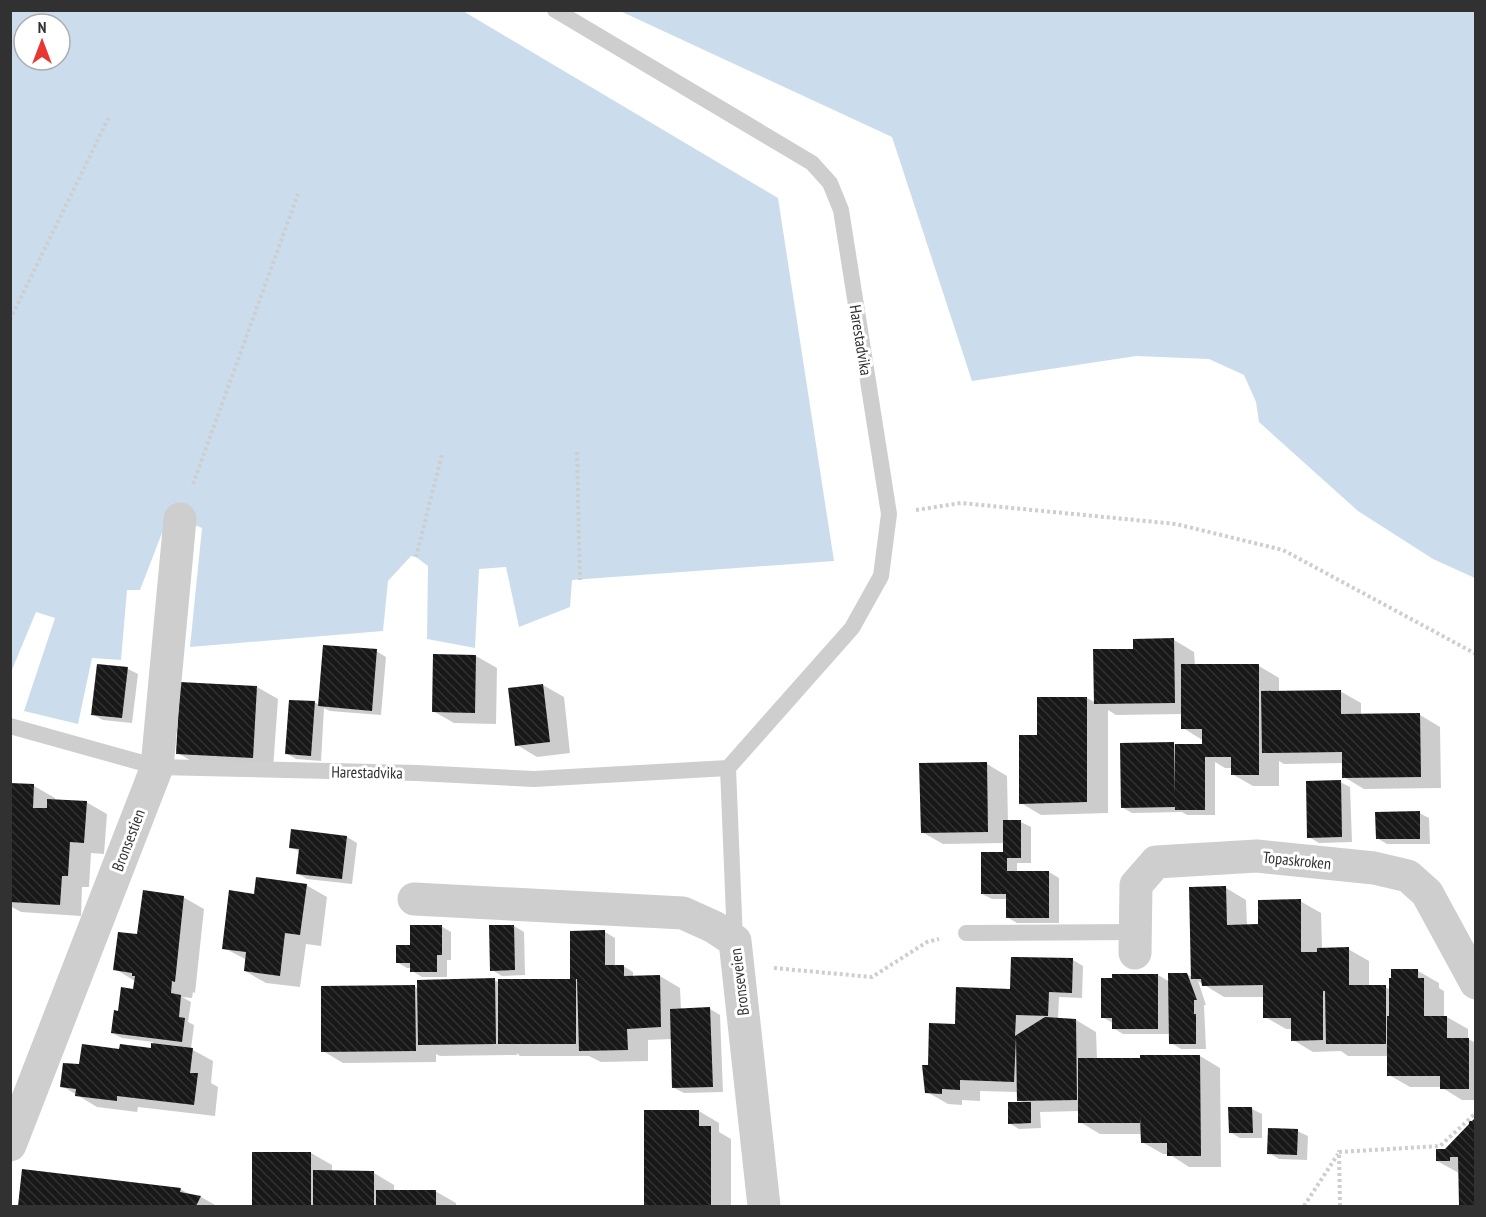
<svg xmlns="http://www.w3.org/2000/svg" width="1486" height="1217" font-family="'PT Sans Narrow',sans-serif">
  <defs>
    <pattern id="building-back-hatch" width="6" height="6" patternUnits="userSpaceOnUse" patternTransform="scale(1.5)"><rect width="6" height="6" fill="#181818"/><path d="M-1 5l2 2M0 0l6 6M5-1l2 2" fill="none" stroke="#313131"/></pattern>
  </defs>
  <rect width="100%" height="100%" fill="#fff"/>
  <g fill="#cbdded" fill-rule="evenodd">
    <path d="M 11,11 L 463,11 L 778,198 L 834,561 L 572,580 L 570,607 L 519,627 L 506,567 L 479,569 L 475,648 L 427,639 L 428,566 L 416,557 L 411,556 L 388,581 L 383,631 L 190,647 L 202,528 L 180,519 L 169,515 L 140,590 L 127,590 L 121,660 L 92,658 L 78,724 L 24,711 L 55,618 L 36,612 L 11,672 ZM 24,24 L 60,24 L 60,60 L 24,60 Z"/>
    <polygon points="620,11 1475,11 1475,578 1433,559 1358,511 1259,422 1256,402 1244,375 1209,359 1136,356 972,381 892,137"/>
  </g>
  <g fill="#0003">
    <polygon points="1174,640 1194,652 1195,666 1259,666 1279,678 1279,692 1340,691 1361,703 1361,715 1420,715 1440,727 1441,788 1364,789 1344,777 1344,763 1284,764 1279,761 1279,786 1253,786 1232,774 1232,768 1225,768 1215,762 1215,815 1187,815 1182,812 1132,813 1122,807 1173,744 1176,745 1204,745 1204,741 1183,728 1183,714 1116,715 1108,710 1108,813 1041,815 1021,803 1038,736 1087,698 1096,703 1135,650"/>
    <polygon points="376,651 386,657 381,715 330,711 324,708 321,761 296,759 286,753 314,702 320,705"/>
    <polygon points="434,656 476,656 497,668 496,724 454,723 433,711"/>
    <polygon points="128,669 138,674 132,723 103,720 92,714"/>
    <polygon points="181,683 257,687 278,699 273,769 198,765 178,753"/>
    <polygon points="543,685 564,697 570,753 537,757 517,745"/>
    <polygon points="987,764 1007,776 1008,822 1021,822 1031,827 1031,863 1017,863 1017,872 1049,872 1059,878 1059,923 1017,923 1007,917 1007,899 992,899 982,894 1004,854 1004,843 943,844 922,832"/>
    <polygon points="1340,782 1350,787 1352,842 1319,843 1309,837"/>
    <polygon points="10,784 34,786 55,798 55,801 86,802 107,814 104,854 91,853 89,887 82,887 81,916 21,912 10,906"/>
    <polygon points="1419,813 1429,818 1430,844 1387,844 1377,838"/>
    <polygon points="347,837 357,843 352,884 307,879 297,873 300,852 291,847"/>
    <polygon points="306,885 327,897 321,946 306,944 300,987 266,983 245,971 247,960 224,948"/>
    <polygon points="1226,888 1246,900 1247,926 1260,926 1300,901 1321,913 1322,949 1348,949 1369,961 1369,987 1385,987 1391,990 1418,971 1439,983 1439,988 1444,991 1444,1017 1447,1017 1468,1029 1468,1039 1476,1043 1476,1100 1462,1100 1441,1087 1410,1087 1389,1075 1389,1056 1348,1056 1341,1051 1313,1052 1293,1040 1292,1029 1286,1029 1265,1017 1265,997 1224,997 1198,981 1206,1005 1204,1005 1206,1049 1181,1049 1171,1043 1170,1034 1123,1034 1113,1028 1113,1023 1102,1017 1158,975 1170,982 1187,974 1192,977"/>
    <polygon points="183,897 204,909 195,993 193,992 192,998 182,997 191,1002 188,1022 194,1025 191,1049 213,1061 211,1083 218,1087 215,1116 138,1107 137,1112 97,1107 62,1086 80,1066 121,1051 152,1050 153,1042 122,1038 112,1033 119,1012 134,990 135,981 115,969 139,936"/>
    <polygon points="441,926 451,932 451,960 447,960 447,977 422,977 412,971 412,968 407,968 397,962 411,947"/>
    <polygon points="514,926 524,932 525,975 502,976 492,970"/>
    <polygon points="605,932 615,938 615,966 623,966 633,972 633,977 660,976 680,988 681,1010 710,1009 720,1015 723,1092 684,1093 674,1088 672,1039 648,1040 648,1061 601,1062 589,1056 520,1056 517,1053 517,1055 440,1056 436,1054 436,1062 343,1063 323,1051 415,987 418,989 494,980 500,983 571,981"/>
    <polygon points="1073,960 1083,966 1082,998 1059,997 1058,1019 1076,1020 1096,1032 1097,1059 1141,1059 1200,1056 1220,1068 1221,1167 1189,1167 1169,1154 1163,1154 1142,1142 1142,1134 1100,1134 1080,1122 1080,1111 1040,1112 1041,1128 1019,1129 1009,1123 1025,1104 1019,1100 1018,1092 980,1091 980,1101 962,1100 962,1105 948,1104 927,1092 930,1067 957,1025"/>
    <polygon points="1230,1109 1252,1109 1262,1114 1262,1138 1240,1138 1230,1132"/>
    <polygon points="646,1111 699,1111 719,1123 719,1132 731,1139 731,1206 646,1206"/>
    <polygon points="1476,1120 1476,1206 1460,1206 1459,1173 1437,1161"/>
    <polygon points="1297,1131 1308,1136 1307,1160 1279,1159 1269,1153"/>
    <polygon points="253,1153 311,1153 332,1165 332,1172 374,1173 394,1185 394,1191 435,1191 456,1203 456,1206 253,1206"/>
    <polygon points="23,1171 180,1189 191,1195 201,1197 217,1206 19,1206"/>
  </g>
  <g fill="url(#building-back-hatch)">
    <polygon points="1174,638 1175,703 1094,704 1093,649 1133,649 1133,639"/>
    <polygon points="323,645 377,649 372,711 318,706"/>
    <polygon points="433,654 476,655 475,713 432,712"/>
    <polygon points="97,664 128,667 122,718 91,715"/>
    <polygon points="1181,664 1259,664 1259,775 1231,775 1231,757 1205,757 1205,810 1175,810 1175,807 1121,808 1120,743 1174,742 1174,796 1175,744 1202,744 1202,729 1181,729"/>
    <polygon points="180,682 257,686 253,758 176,754"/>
    <polygon points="543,684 550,742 515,746 508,688"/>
    <polygon points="1341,690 1341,714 1420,713 1421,777 1342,778 1342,752 1262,753 1261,691"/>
    <polygon points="1037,697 1087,697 1087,802 1019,804 1019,735 1037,735"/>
    <polygon points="289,700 315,701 311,756 285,754"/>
    <polygon points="987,762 988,832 921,833 919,763"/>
    <polygon points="1341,780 1342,837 1307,838 1306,781"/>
    <polygon points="10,783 34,784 33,808 47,808 47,799 87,801 84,843 70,842 68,876 62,876 60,905 10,902"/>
    <polygon points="1420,811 1420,839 1376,839 1375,812"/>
    <polygon points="1003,820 1021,820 1021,858 1007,858 1007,871 1049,871 1049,918 1006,918 1006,894 981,894 981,852 1003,852"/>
    <polygon points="291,829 347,836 342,879 296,874 299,849 289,848"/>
    <polygon points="256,877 307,884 300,935 285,933 280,976 244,971 246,952 222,949 229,890 254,894"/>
    <polygon points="1226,886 1227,925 1258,924 1258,900 1301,899 1301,952 1317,952 1317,948 1349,947 1349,985 1386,985 1386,1044 1326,1044 1325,991 1323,991 1323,1040 1291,1041 1291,1018 1263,1018 1263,985 1202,986 1201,979 1191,979 1189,887"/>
    <polygon points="143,890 184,896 175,982 172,981 171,993 181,995 179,1017 185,1018 182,1042 111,1033 114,1010 118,1011 121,987 133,989 135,976 132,976 132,973 113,970 118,932 137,934"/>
    <polygon points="410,925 442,925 442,955 437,955 437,972 410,972 410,963 396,963 396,945 410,945"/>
    <polygon points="489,925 514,925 515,970 490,971"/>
    <polygon points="605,930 605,965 624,965 624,976 660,975 661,1027 627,1029 628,1050 579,1051 577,979 576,979 576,1044 498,1044 498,979 570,979 570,931"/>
    <polygon points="1011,957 1073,958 1072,993 1049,992 1048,1016 1016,1015 1015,1036 1045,1017 1076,1019 1077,1100 1017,1101 1016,1037 1014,1082 960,1080 960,1090 942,1089 942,1094 925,1093 922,1065 928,1065 929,1023 955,1024 956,987 1010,989"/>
    <polygon points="1391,969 1418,969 1418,978 1424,978 1424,1016 1447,1016 1447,1038 1469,1038 1469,1089 1440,1089 1440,1076 1387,1076 1387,1016 1389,1016 1389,978 1391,978"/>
    <polygon points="1168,973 1187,973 1197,1000 1194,1000 1194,1014 1196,1014 1196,1044 1169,1044"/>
    <polygon points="1112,974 1158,974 1158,1029 1112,1029 1112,1018 1101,1018 1101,978 1112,978"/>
    <polygon points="495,978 496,1044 418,1045 417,980"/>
    <polygon points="415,985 416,1051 321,1052 321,986"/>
    <polygon points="710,1007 713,1087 672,1088 670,1009"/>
    <polygon points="151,1043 193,1048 190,1073 198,1073 194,1105 117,1096 117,1101 75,1096 76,1089 60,1087 63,1063 79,1064 82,1044 119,1049 120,1044 151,1048"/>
    <polygon points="1140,1055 1200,1055 1201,1156 1167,1156 1167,1143 1141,1143 1140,1116 1140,1123 1078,1123 1078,1058 1140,1058"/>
    <polygon points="1008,1102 1031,1102 1031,1123 1008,1124"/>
    <polygon points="1228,1107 1252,1107 1253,1133 1229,1133"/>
    <polygon points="644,1110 699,1110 699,1126 711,1126 711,1206 644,1206"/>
    <polygon points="1476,1117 1476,1206 1459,1206 1458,1157 1450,1157 1450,1161 1436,1161 1436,1149 1445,1149 1469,1124 1469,1121 1472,1121"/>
    <polygon points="1268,1128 1298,1129 1297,1155 1267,1154"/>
    <rect x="252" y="1152" width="59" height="54"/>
    <polygon points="22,1169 181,1188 180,1192 201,1196 196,1206 18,1206"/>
    <polygon points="313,1170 374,1171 374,1206 313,1206"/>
    <rect x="376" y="1190" width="60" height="16"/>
  </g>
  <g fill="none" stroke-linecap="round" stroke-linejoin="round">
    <g stroke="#cecece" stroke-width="4" stroke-dasharray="3 3" stroke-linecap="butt">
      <polyline points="10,320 109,117"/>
      <polyline points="577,452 580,580"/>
      <polyline points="193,484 298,194"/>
      <polyline points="916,510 961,503 1176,524 1283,550 1476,654"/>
      <polyline points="416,557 442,454"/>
      <polyline points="774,968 872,977 927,942 939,939"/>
      <polyline points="1304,1206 1338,1154"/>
      <polyline points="1340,1206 1339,1152 1440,1146 1476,1113"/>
    </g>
    <g stroke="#cecece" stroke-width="16">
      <polyline points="555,10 812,163 830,183 841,210 889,514 881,576 852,628 728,768 735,941"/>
      <polyline points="10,726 157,767 417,773 534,779 728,768"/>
      <polyline points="966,933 1135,932"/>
    </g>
    <g stroke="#cecece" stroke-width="33">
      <polyline points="414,899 683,913 714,927 735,941 764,1206"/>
      <polyline points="1135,953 1136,885 1156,862 1257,856 1374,868 1408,876 1427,893 1476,983"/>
      <polyline points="10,1145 157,767 180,519"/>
    </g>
  </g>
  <g text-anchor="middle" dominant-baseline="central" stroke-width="6" stroke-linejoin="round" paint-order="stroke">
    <g font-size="16" fill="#313131" stroke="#fff">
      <text transform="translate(861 340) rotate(81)">Harestadvika</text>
      <text transform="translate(367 772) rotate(1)">Harestadvika</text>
      <text transform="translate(128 840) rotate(-69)">Bronsestien</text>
      <text transform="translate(1297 860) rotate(6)">Topaskroken</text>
      <text transform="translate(739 982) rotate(-97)">Bronseveien</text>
    </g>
  </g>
  <rect width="1486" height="1217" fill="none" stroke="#313131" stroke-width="24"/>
  <g transform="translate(42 42)"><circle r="28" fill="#ffffff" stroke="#adadad" stroke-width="1.5"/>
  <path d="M0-4.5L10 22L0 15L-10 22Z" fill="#e83732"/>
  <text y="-9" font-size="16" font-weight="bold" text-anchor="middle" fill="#313131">N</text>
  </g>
</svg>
